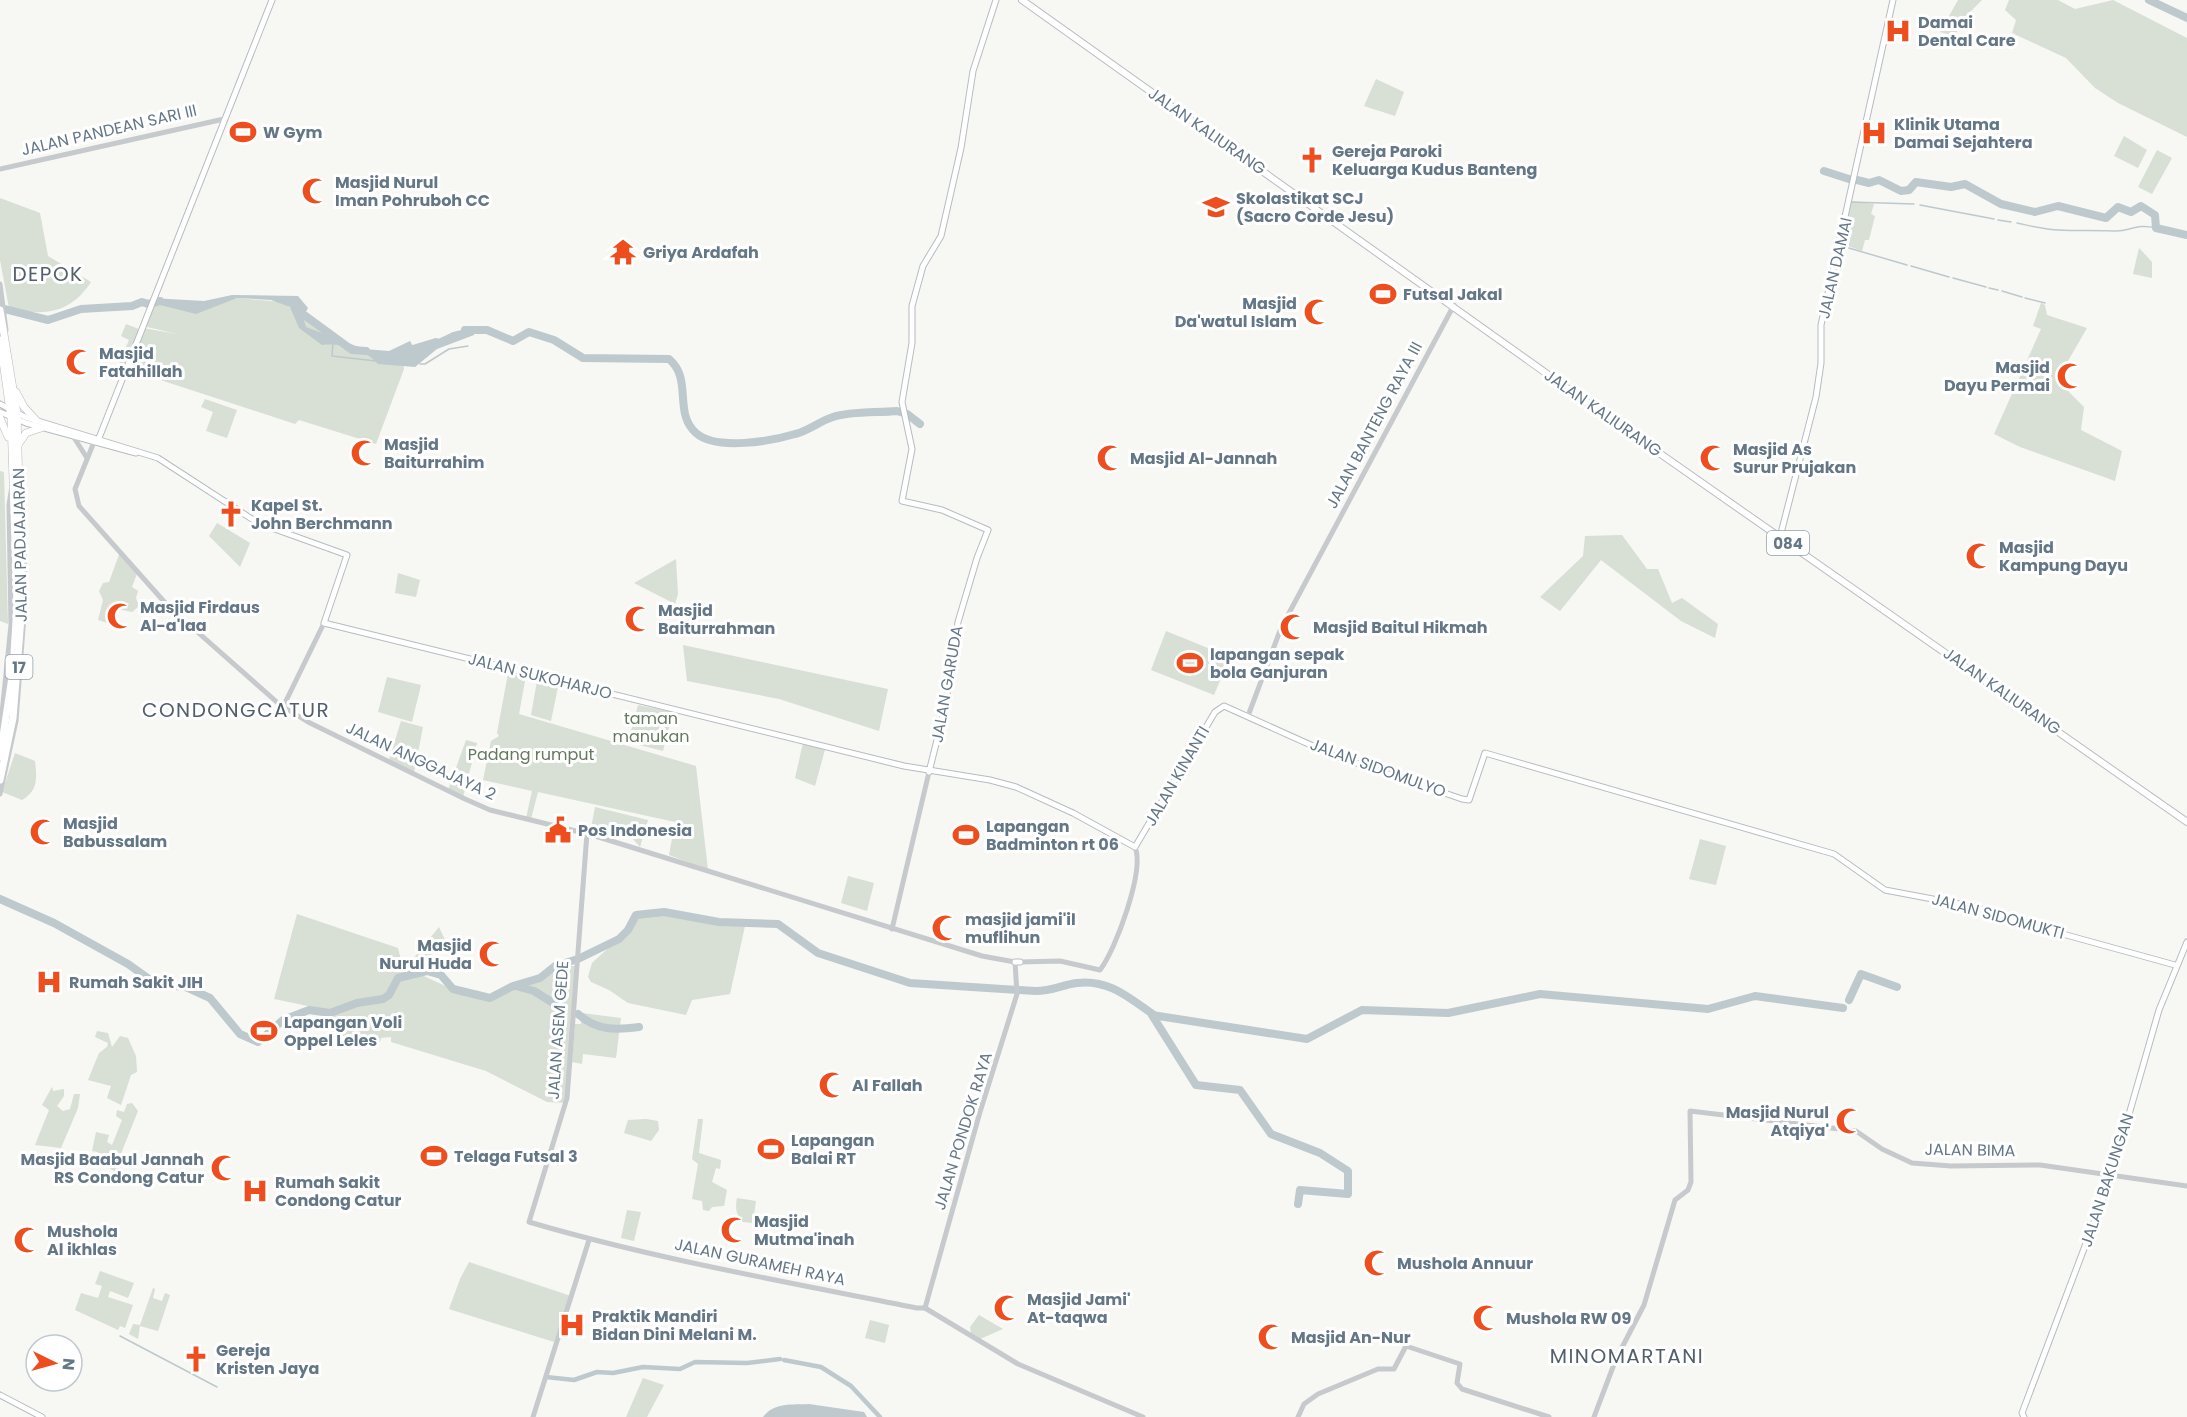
<svg xmlns="http://www.w3.org/2000/svg" width="2187" height="1417" font-family="Poppins,sans-serif">
  <rect width="100%" height="100%" fill="#f7f7f4"/>
  <g fill="#d8dfd4">
    <polygon points="1958,0 1982,0 1963,19 1955,36 1940,32"/>
    <polygon points="2009,0 2058,0 2075,9 2113,0 2187,38 2187,137 2118,103 2095,88 2066,58 2012,33 2016,20 2005,10"/>
    <polygon points="1376,79 1404,92 1395,116 1364,106"/>
    <polygon points="2124,136 2147,150 2138,168 2114,156"/>
    <polygon points="2157,150 2172,158 2152,194 2138,187"/>
    <path d="M 0,198 L 40,213 L 48,256 L 91,282 C 71,313 44,317 9,308 L 0,260 Z"/>
    <polygon points="1852,201 1874,204 1871,214 1875,216 1869,240 1865,240 1862,251 1840,243"/>
    <polygon points="2139,248 2152,262 2152,278 2133,274"/>
    <polygon points="237,298 282,302 352,350 402,352 404,369 376,444 299,420 295,424 127,369 143,328 177,334 143,326 154,301 186,311"/>
    <polygon points="2041,303 2045,305 2047,315 2087,328 2057,380 2084,407 2081,430 2122,451 2115,481 2020,447 1994,434 2041,329 2033,326"/>
    <polygon points="126,324 139,329 124,369 118,366 129,340 121,336"/>
    <polygon points="205,399 237,410 227,438 206,431 213,412 201,407"/>
    <polygon points="0,471 4,472 8,624 0,621"/>
    <polygon points="217,523 250,543 240,567 209,536"/>
    <polygon points="1622,535 1647,569 1658,569 1672,603 1682,598 1718,624 1715,638 1681,621 1601,560 1560,611 1540,597 1583,556 1585,536"/>
    <polygon points="120,552 138,571 132,587 138,591 136,598 139,606 132,612 118,609 114,625 98,620 103,600 99,591 103,583 109,582"/>
    <polygon points="676,559 678,594 675,604 634,583"/>
    <polygon points="398,573 420,580 416,597 395,593"/>
    <polygon points="1166,631 1230,657 1214,695 1151,670"/>
    <polygon points="683,645 888,689 879,731 779,699 687,681"/>
    <polygon points="509,668 527,670 519,714 696,766 708,870 669,855 675,822 538,792 531,819 526,818 532,791 483,780 491,741 499,736 497,733"/>
    <polygon points="538,675 559,682 551,721 531,715"/>
    <polygon points="387,677 421,685 412,722 378,712"/>
    <polygon points="638,705 673,712 663,751 628,742"/>
    <polygon points="401,721 423,727 414,773 389,760"/>
    <polygon points="466,740 477,743 463,797 448,790"/>
    <polygon points="803,743 826,746 815,786 795,778"/>
    <path d="M 15,753 L 35,761 C 37,778 38,791 22,800 L 2,792 Z"/>
    <polygon points="595,807 648,820 640,847 632,838 591,828"/>
    <polygon points="1700,839 1726,846 1716,885 1689,879"/>
    <polygon points="848,876 874,883 867,911 841,903"/>
    <polygon points="664,912 745,926 730,994 692,1000 686,1015 628,1003 609,990 591,982 588,977 592,963 628,930 636,915"/>
    <polygon points="297,914 398,948 401,960 409,964 439,927 445,940 415,972 452,989 491,1001 513,986 540,978 555,966 575,966 567,1103 547,1102 486,1071 391,1042 391,1037 381,1038 380,1042 330,1034 332,1011 274,999"/>
    <polygon points="582,1013 621,1018 616,1058 583,1054 582,1064 572,1062 575,1024 581,1024"/>
    <polygon points="97,1031 108,1033 112,1047 120,1036 128,1038 136,1056 137,1072 131,1075 121,1105 107,1098 111,1086 88,1080 99,1053 107,1047 108,1043 95,1037"/>
    <polygon points="52,1087 53,1091 64,1089 64,1096 57,1106 63,1111 70,1109 74,1094 80,1094 78,1108 61,1148 35,1145 49,1110 42,1105"/>
    <polygon points="132,1103 138,1111 116,1166 120,1169 118,1174 97,1159 98,1152 92,1151 96,1132 109,1135 107,1142 112,1145 122,1120 116,1116 117,1110 124,1112 127,1104"/>
    <polygon points="646,1119 658,1121 659,1130 651,1141 624,1133 628,1120"/>
    <polygon points="698,1119 703,1119 699,1153 721,1160 720,1169 716,1168 712,1182 727,1190 724,1206 712,1207 709,1211 703,1210 702,1201 692,1199 698,1164 692,1159"/>
    <path d="M 737,1198 L 756,1201 L 753,1223 L 743,1222 C 736,1214 735,1209 737,1198 Z"/>
    <polygon points="627,1210 641,1212 634,1241 621,1238"/>
    <polygon points="469,1262 571,1296 554,1342 449,1309 460,1279"/>
    <polygon points="100,1271 134,1283 128,1298 110,1291 108,1297 133,1305 125,1328 120,1326 118,1330 75,1310 81,1293 98,1298 102,1286 95,1284"/>
    <polygon points="153,1288 155,1289 153,1298 162,1301 165,1293 170,1295 158,1331 140,1326 138,1339 129,1334 133,1324 140,1325"/>
    <polygon points="979,1315 1003,1329 980,1339 971,1333 970,1327"/>
    <polygon points="870,1320 889,1325 885,1343 865,1338"/>
    <polygon points="643,1378 664,1385 647,1417 626,1417"/>
  </g>
  <g fill="#bdc9cd">
    <path d="M 232,295 L 298,296 L 308,308 L 303,317 L 306,327 L 364,349 L 389,351 L 410,341 L 415,350 L 453,332 L 474,327 L 474,335 L 437,349 L 415,367 L 378,364 C 363,348 343,343 322,345 L 299,328 L 290,307 L 271,300 L 237,298 L 196,314 L 148,302 L 151,298 L 204,301 Z"/>
    <path d="M 809,1404 L 864,1412 L 867,1417 L 763,1417 C 774,1402 793,1405 809,1404 Z"/>
  </g>
  <g fill="none" stroke-linecap="round" stroke-linejoin="round">
    <g stroke="#bdc9cd" stroke-width="1.5">
      <polyline points="1851,202 1914,204"/>
      <polyline points="1920,205 1994,219"/>
      <polyline points="1998,220 2011,222"/>
      <path d="M 2017,223 C 2031,226 2045,230 2059,230 C 2077,231 2096,230 2114,231 C 2130,232 2135,223 2156,228"/>
      <polyline points="1842,246 1907,265"/>
      <polyline points="1911,266 1949,277"/>
      <polyline points="1953,278 1986,287"/>
      <polyline points="1989,288 1998,290"/>
      <polyline points="2002,291 2022,297"/>
      <polyline points="2025,298 2045,303"/>
      <polyline points="333,342 332,356 376,361"/>
      <polyline points="420,364 425,364 449,349 468,346"/>
      <polyline points="120,1336 217,1387"/>
    </g>
    <g stroke="#bdc9cd" stroke-width="4.5">
      <polyline points="784,1360 821,1367 851,1386 880,1417"/>
      <polyline points="546,1377 574,1380 597,1372 613,1373 643,1367 680,1369 695,1362 747,1363 780,1359"/>
    </g>
    <g stroke="#bdc9cd" stroke-width="8">
      <polyline points="2149,0 2187,18"/>
      <polyline points="1824,171 1852,180"/>
      <polyline points="1857,180 1869,183 1879,180 1901,191 1909,190 1916,182 1951,187 1965,184 2001,204 2035,212 2058,206 2106,218 2118,207 2131,212 2141,206 2155,215 2156,228 2187,235"/>
      <polyline points="0,308 48,320 81,309 132,306 142,302 148,304 160,301"/>
      <polyline points="296,309 352,350 366,351"/>
      <path d="M 465,330 L 487,330 L 513,341 L 529,332 L 554,340 L 583,358 L 669,359 C 693,379 673,413 696,433 C 716,451 772,441 795,434 C 808,431 820,421 833,417 C 852,411 877,413 897,411 L 907,414 L 920,424"/>
      <polyline points="403,352 436,342"/>
      <path d="M 0,899 L 54,923 L 128,964 L 156,984 L 186,987 L 210,998 L 240,1034 L 258,1042 L 283,1020 L 309,1010 L 330,1013 L 357,1003 L 383,999 L 389,995 L 398,978 L 427,971 L 441,975 L 453,989 L 490,998 L 513,986 L 540,978 L 555,966 L 578,959 L 619,939 L 628,930 L 636,915 L 664,912 L 719,922 L 778,924 L 818,953 L 910,983 L 1035,991 C 1053,991 1061,985 1077,983 C 1109,979 1129,998 1154,1015"/>
      <polyline points="516,986 534,991 558,1006"/>
      <polyline points="1849,1000 1861,974 1897,987"/>
      <path d="M 578,1014 C 597,1031 616,1030 639,1027"/>
      <polyline points="1298,1204 1300,1190 1348,1194 1348,1171 1320,1153 1271,1134 1240,1090 1196,1085 1152,1015 1307,1039 1362,1010 1448,1013 1540,994 1708,1009 1755,996 1843,1008"/>
    </g>
    <g stroke="#b6bcc0" stroke-width="7">
      <g id="secondary">
        <polyline points="0,404 25,417 158,458 258,523 347,555 324,623 904,766 990,780 1016,787 1073,813 1135,847 1215,712 1224,706 1333,755 1462,799 1469,800 1485,753 1834,854 1885,890 1975,907 2041,928 2175,965"/>
        <polyline points="0,412 26,423 136,453"/>
        <polyline points="99,438 272,0"/>
        <polyline points="1780,537 1816,397 1821,363 1821,325 1893,0"/>
        <polyline points="929,772 945,708 958,622 977,558 988,530 942,510 902,501 912,449 902,402 912,343 912,306 923,266 941,236 961,148 973,71 996,0"/>
        <polyline points="1015,962 1020,962"/>
        <polyline points="0,1395 42,1417"/>
        <polyline points="2024,1417 2022,1413 2111,1177 2159,1010 2187,942"/>
      </g>
    </g>
    <g stroke="#b9bdc1" stroke-width="8">
      <polyline id="primary" points="1022,0 1602,413 2187,822"/>
    </g>
    <g stroke="#b8bcbf" stroke-width="8">
      <g id="trunk">
        <polyline points="0,310 17,413 22,605 13,718 0,780"/>
        <polyline points="0,340 11,418 17,605 13,670 0,757"/>
        <polyline points="16,392 24,407 36,420"/>
        <polyline points="0,418 8,437"/>
        <polyline points="18,445 26,433 41,428"/>
      </g>
    </g>
    <g stroke="#c6cacd" stroke-width="5">
      <polyline points="0,169 224,119"/>
      <polyline points="0,284 6,330"/>
      <polyline points="73,436 87,458"/>
      <polyline points="94,442 75,489 79,506 168,606 279,704 308,722 465,799 490,810 592,835 982,956 1015,962 1017,994 980,1112 925,1308"/>
      <polyline points="23,513 25,587"/>
      <polyline points="283,707 324,623"/>
      <polyline points="1248,716 1281,628 1454,305"/>
      <polyline points="0,733 11,625 9,505 12,486"/>
      <polyline points="0,794 16,721 25,602"/>
      <path d="M 587,833 L 567,1098 L 529,1222 C 655,1259 787,1282 917,1308 L 925,1308"/>
      <polyline points="892,929 929,772"/>
      <path d="M 1020,962 L 1060,961 L 1100,970 C 1116,949 1145,870 1135,847"/>
      <polyline points="925,1308 1018,1364 1143,1417"/>
      <polyline points="533,1417 589,1240"/>
      <polyline points="1298,1417 1304,1404 1318,1394 1378,1369 1394,1369 1406,1346 1460,1364 1457,1383 1462,1389 1549,1417"/>
      <polyline points="1594,1417 1616,1359 1644,1305 1675,1200 1688,1190 1691,1182 1690,1111 1856,1131 1882,1149 1912,1163 1951,1166 2040,1165 2187,1186"/>
    </g>
    <use href="#secondary" stroke="#fff" stroke-width="5"/>
    <use href="#primary" stroke="#fff" stroke-width="6"/>
    <use href="#trunk" stroke="#fff" stroke-width="7"/>
  </g>
  <defs>
    <g id="hospital-bare" transform="scale(2.07)"><path d="M-5-5h3v3.5h4V-5h3V5h-3V1.5h-4V5h-3Z" fill="#ee4e1d" stroke="#fff" stroke-width="2.5" paint-order="stroke"/></g>
    <g id="stadium-bare" transform="scale(2.07)"><path d="M0-5a6.5 5 0 1 0 0 10a6.5 5 0 1 0 0-10ZM-3.5-1.8h7v3.6h-7Z" fill="#ee4e1d" stroke="#fff" stroke-width="2.5" paint-order="stroke"/></g>
    <g id="church-bare" transform="scale(2.07)"><path d="M-1.2-6h2.4v3.5h3.3v2.4h-3.3V6h-2.4V-.1h-3.3v-2.4h3.3Z" fill="#ee4e1d" stroke="#fff" stroke-width="2.5" paint-order="stroke"/></g>
    <g id="mosque-bare" transform="scale(2.07)"><path d="M3.5-4.9A6 6 0 1 0 3.5 4.9A5 5 0 1 1 3.5-4.9Z" fill="#ee4e1d" stroke="#fff" stroke-width="2.5" paint-order="stroke"/></g>
    <g id="university-bare" transform="scale(2.07)"><path d="M0-5L7-2L0 1L-7-2ZM-4 1L0 2.5L4 1V4Q0 6-4 4Z" fill="#ee4e1d" stroke="#fff" stroke-width="2.5" paint-order="stroke"/></g>
    <g id="temple-bare" transform="scale(2.07)"><path d="M0-6L5-2H3V0L6.5 2.5H4V6H1.5V3h-3V6H-4V2.5H-6.5L-3 0V-2H-5Z" fill="#ee4e1d" stroke="#fff" stroke-width="2.5" paint-order="stroke"/></g>
    <g id="civic-bare" transform="scale(2.07)"><path d="M-.6-6.5H3V-4.5H.6V-3L4-1V1h2V6H-6V1h2V-1L-.6-3ZM-1.2 2.5V6h2.4V2.5Z" fill="#ee4e1d" stroke="#fff" stroke-width="2.5" paint-order="stroke"/></g>
  </defs>
  <g fill-rule="evenodd">
    <use href="#hospital-bare" x="1898" y="31"/>
    <use href="#stadium-bare" x="243" y="132"/>
    <use href="#hospital-bare" x="1874" y="133"/>
    <use href="#church-bare" x="1312" y="160"/>
    <use href="#mosque-bare" x="315" y="191"/>
    <use href="#university-bare" x="1216" y="207"/>
    <use href="#temple-bare" x="623" y="252"/>
    <use href="#stadium-bare" x="1383" y="294"/>
    <use href="#mosque-bare" x="1317" y="312"/>
    <use href="#mosque-bare" x="79" y="362"/>
    <use href="#mosque-bare" x="2070" y="376"/>
    <use href="#mosque-bare" x="364" y="453"/>
    <use href="#mosque-bare" x="1110" y="458"/>
    <use href="#mosque-bare" x="1713" y="458"/>
    <use href="#church-bare" x="231" y="514"/>
    <use href="#mosque-bare" x="1979" y="556"/>
    <use href="#mosque-bare" x="120" y="616"/>
    <use href="#mosque-bare" x="638" y="619"/>
    <use href="#mosque-bare" x="1293" y="627"/>
    <use href="#stadium-bare" x="1190" y="663"/>
    <use href="#civic-bare" x="558" y="830"/>
    <use href="#mosque-bare" x="43" y="832"/>
    <use href="#stadium-bare" x="966" y="835"/>
    <use href="#mosque-bare" x="945" y="928"/>
    <use href="#mosque-bare" x="492" y="954"/>
    <use href="#hospital-bare" x="49" y="982"/>
    <use href="#stadium-bare" x="264" y="1031"/>
    <use href="#mosque-bare" x="832" y="1085"/>
    <use href="#mosque-bare" x="1849" y="1121"/>
    <use href="#stadium-bare" x="771" y="1149"/>
    <use href="#stadium-bare" x="434" y="1156"/>
    <use href="#mosque-bare" x="224" y="1168"/>
    <use href="#hospital-bare" x="255" y="1191"/>
    <use href="#mosque-bare" x="734" y="1230"/>
    <use href="#mosque-bare" x="27" y="1240"/>
    <use href="#mosque-bare" x="1377" y="1263"/>
    <use href="#mosque-bare" x="1007" y="1308"/>
    <use href="#mosque-bare" x="1486" y="1318"/>
    <use href="#hospital-bare" x="572" y="1325"/>
    <use href="#mosque-bare" x="1271" y="1337"/>
    <use href="#church-bare" x="196" y="1359"/>
  </g>
  <g text-anchor="middle" dominant-baseline="central" stroke-width="6" stroke-linejoin="round" paint-order="stroke">
    <g fill="#fff" stroke="#92a0ab" stroke-width="1.5">
      <rect x="1767" y="531" width="42" height="24" rx="4.5"/>
      <rect x="5.5" y="655" width="27" height="24" rx="4.5"/>
    </g>
    <g font-size="15" font-weight="bold" fill="#647787">
      <text x="1788" y="543">084</text>
      <text x="19" y="667">17</text>
    </g>
    <g font-size="16" font-weight="bold" fill="#647787" stroke="#fff" text-anchor="start">
      <text x="1918" y="22">Damai<tspan x="1918" dy="18">Dental Care</tspan></text>
      <text x="1894" y="124">Klinik Utama<tspan x="1894" dy="18">Damai Sejahtera</tspan></text>
      <text x="263" y="132">W Gym</text>
      <text x="1332" y="151">Gereja Paroki<tspan x="1332" dy="18">Keluarga Kudus Banteng</tspan></text>
      <text x="335" y="182">Masjid Nurul<tspan x="335" dy="18">Iman Pohruboh CC</tspan></text>
      <text x="1236" y="198">Skolastikat SCJ<tspan x="1236" dy="18">(Sacro Corde Jesu)</tspan></text>
      <text x="643" y="252">Griya Ardafah</text>
      <text x="1403" y="294">Futsal Jakal</text>
      <text x="1297" y="303" text-anchor="end">Masjid<tspan x="1297" dy="18">Da'watul Islam</tspan></text>
      <text x="99" y="353">Masjid<tspan x="99" dy="18">Fatahillah</tspan></text>
      <text x="2050" y="367" text-anchor="end">Masjid<tspan x="2050" dy="18">Dayu Permai</tspan></text>
      <text x="384" y="444">Masjid<tspan x="384" dy="18">Baiturrahim</tspan></text>
      <text x="1733" y="449">Masjid As<tspan x="1733" dy="18">Surur Prujakan</tspan></text>
      <text x="1130" y="458">Masjid Al-Jannah</text>
      <text x="251" y="505">Kapel St.<tspan x="251" dy="18">John Berchmann</tspan></text>
      <text x="1999" y="547">Masjid<tspan x="1999" dy="18">Kampung Dayu</tspan></text>
      <text x="140" y="607">Masjid Firdaus<tspan x="140" dy="18">Al-a'laa</tspan></text>
      <text x="658" y="610">Masjid<tspan x="658" dy="18">Baiturrahman</tspan></text>
      <text x="1313" y="627">Masjid Baitul Hikmah</text>
      <text x="1210" y="654">lapangan sepak<tspan x="1210" dy="18">bola Ganjuran</tspan></text>
      <text x="63" y="823">Masjid<tspan x="63" dy="18">Babussalam</tspan></text>
      <text x="986" y="826">Lapangan<tspan x="986" dy="18">Badminton rt 06</tspan></text>
      <text x="578" y="830">Pos Indonesia</text>
      <text x="965" y="919">masjid jami'il<tspan x="965" dy="18">muflihun</tspan></text>
      <text x="472" y="945" text-anchor="end">Masjid<tspan x="472" dy="18">Nurul Huda</tspan></text>
      <text x="69" y="982">Rumah Sakit JIH</text>
      <text x="284" y="1022">Lapangan Voli<tspan x="284" dy="18">Oppel Leles</tspan></text>
      <text x="852" y="1085">Al Fallah</text>
      <text x="1829" y="1112" text-anchor="end">Masjid Nurul<tspan x="1829" dy="18">Atqiya'</tspan></text>
      <text x="791" y="1140">Lapangan<tspan x="791" dy="18">Balai RT</tspan></text>
      <text x="454" y="1156">Telaga Futsal 3</text>
      <text x="204" y="1159" text-anchor="end">Masjid Baabul Jannah<tspan x="204" dy="18">RS Condong Catur</tspan></text>
      <text x="275" y="1182">Rumah Sakit<tspan x="275" dy="18">Condong Catur</tspan></text>
      <text x="754" y="1221">Masjid<tspan x="754" dy="18">Mutma'inah</tspan></text>
      <text x="47" y="1231">Mushola<tspan x="47" dy="18">Al ikhlas</tspan></text>
      <text x="1397" y="1263">Mushola Annuur</text>
      <text x="1027" y="1299">Masjid Jami'<tspan x="1027" dy="18">At-taqwa</tspan></text>
      <text x="592" y="1316">Praktik Mandiri<tspan x="592" dy="18">Bidan Dini Melani M.</tspan></text>
      <text x="1506" y="1318">Mushola RW 09</text>
      <text x="1291" y="1337">Masjid An-Nur</text>
      <text x="216" y="1350">Gereja<tspan x="216" dy="18">Kristen Jaya</tspan></text>
    </g>
    <g font-size="16" fill="#647787" stroke="#fff">
      <text transform="translate(109 130) rotate(-13)">JALAN PANDEAN SARI III</text>
      <text transform="translate(1207 131) rotate(35)">JALAN KALIURANG</text>
      <text transform="translate(1835 268) rotate(-77)">JALAN DAMAI</text>
      <text transform="translate(1603 413) rotate(35)">JALAN KALIURANG</text>
      <text transform="translate(1374 425) rotate(-62)">JALAN BANTENG RAYA III</text>
      <text transform="translate(20 545) rotate(-91)">JALAN PADJAJARAN</text>
      <text transform="translate(540 676) rotate(14)">JALAN SUKOHARJO</text>
      <text transform="translate(947 684) rotate(-80)">JALAN GARUDA</text>
      <text transform="translate(2002 691) rotate(35)">JALAN KALIURANG</text>
      <text transform="translate(421 761) rotate(25)">JALAN ANGGAJAYA 2</text>
      <text transform="translate(1378 768) rotate(20)">JALAN SIDOMULYO</text>
      <text transform="translate(1177 776) rotate(-60)">JALAN KINANTI</text>
      <text transform="translate(1998 916) rotate(15)">JALAN SIDOMUKTI</text>
      <text transform="translate(558 1030) rotate(-86)">JALAN ASEM GEDE</text>
      <text transform="translate(963 1131) rotate(-73)">JALAN PONDOK RAYA</text>
      <text transform="translate(1970 1150) rotate(1)">JALAN BIMA</text>
      <text transform="translate(2107 1180) rotate(-72)">JALAN BAKUNGAN</text>
      <text transform="translate(760 1262) rotate(12)">JALAN GURAMEH RAYA</text>
    </g>
    <g font-size="16" fill="#65795f" stroke="#fff">
      <text x="651" y="718">taman<tspan x="651" dy="18">manukan</tspan></text>
      <text x="531" y="754">Padang rumput</text>
    </g>
    <g font-size="20" letter-spacing="1.5" fill="#53606b" stroke="#fff">
      <text x="48" y="274">DEPOK</text>
      <text x="236" y="710">CONDONGCATUR</text>
      <text x="1627" y="1356">MINOMARTANI</text>
    </g>
  </g>
  <g transform="translate(54 1363) rotate(95)"><circle r="28" fill="#ffffff" stroke="#c1c9cf" stroke-width="1.5"/>
  <path d="M0-4.5L10 22L0 15L-10 22Z" fill="#ee4e1d"/>
  <text y="-9" font-size="16" font-weight="bold" text-anchor="middle" fill="#647787">N</text>
  </g>
</svg>
